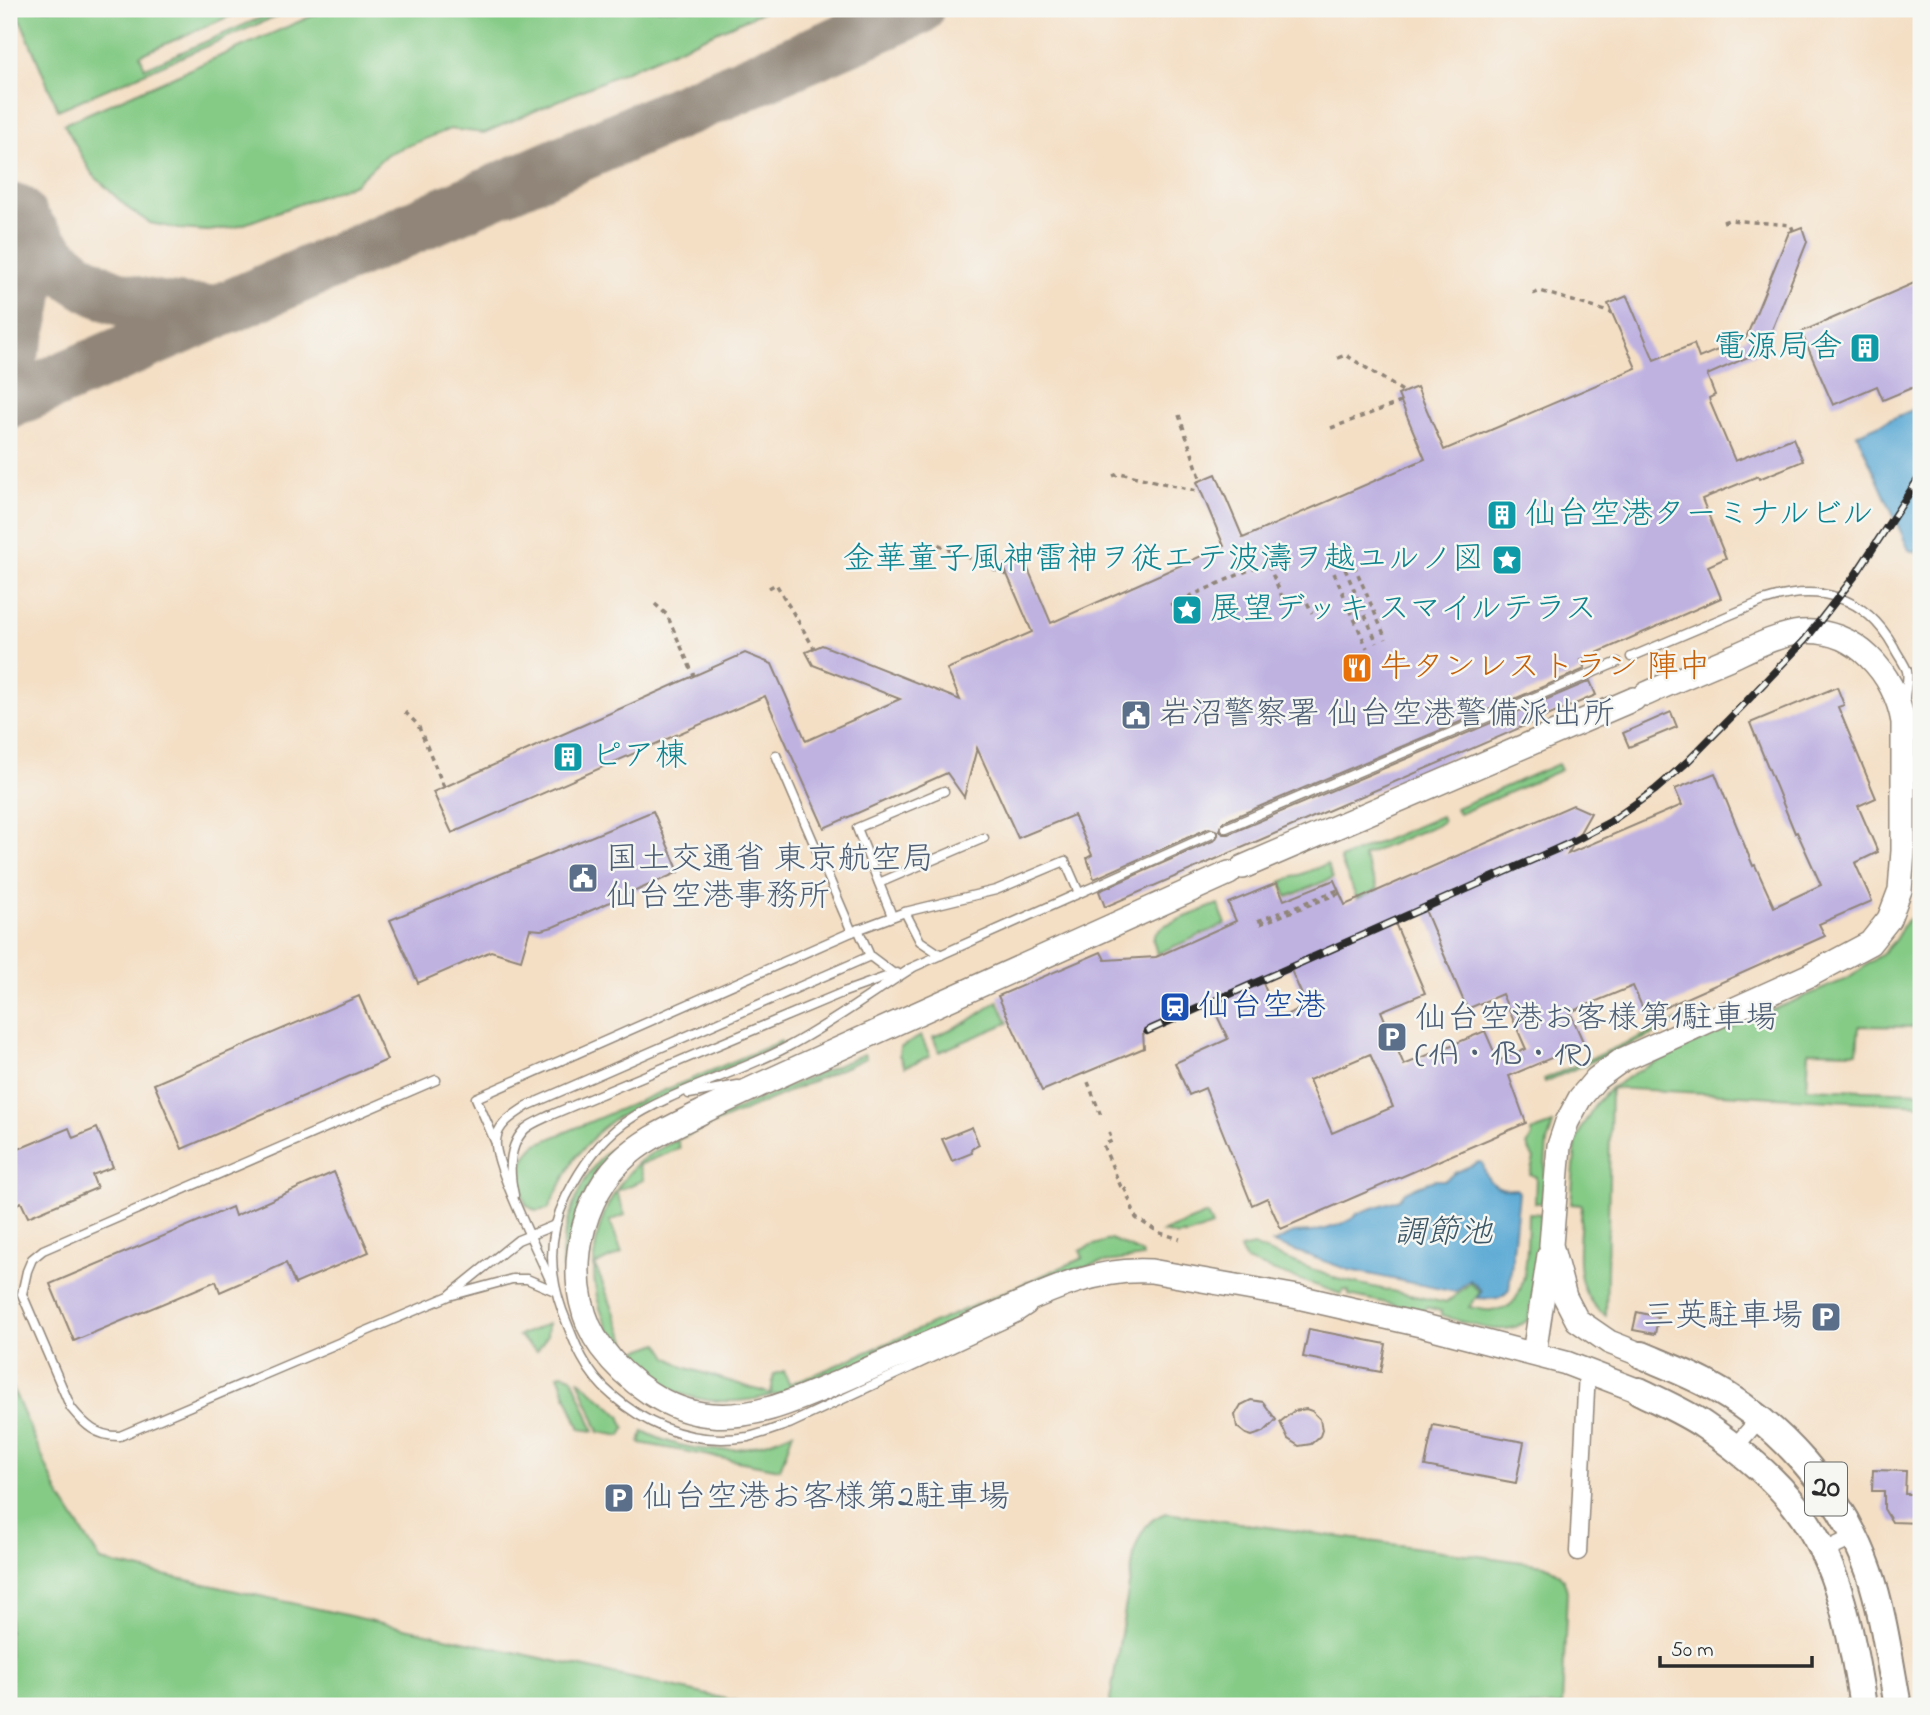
<svg xmlns="http://www.w3.org/2000/svg" width="1930" height="1715" font-family="'Indie Flower','Klee One',sans-serif">
  <rect width="100%" height="100%" fill="#f6f6f2"/>
  <filter id="ink" filterUnits="userSpaceOnUse"><feTurbulence type="fractalNoise" baseFrequency=".0143" numOctaves="2"/><feDisplacementMap in="SourceGraphic" scale="14" xChannelSelector="R" yChannelSelector="G"/><feConvolveMatrix kernelMatrix="1 2 1 2 8 2 1 2 1" color-interpolation-filters="sRGB"/></filter>
  <filter id="wash" filterUnits="userSpaceOnUse"><feTurbulence type="fractalNoise" baseFrequency=".00686" numOctaves="4" result="noise"/><feDisplacementMap in="SourceGraphic" scale="28" xChannelSelector="R" yChannelSelector="G"/><feGaussianBlur stdDeviation="1.57" result="paint"/><feColorMatrix in="noise" values="0 0 0 0 0 0 0 0 0 0 0 0 0 0 0 0 0 1.4 0 .05"/><feComposite in="paint" operator="in"/></filter>
  <g filter="url(#wash)">
    <rect width="100%" height="100%" fill="#f4dfc5"/>
    <g fill="#85cb86" stroke="#587b58" stroke-width="2">
      <polygon points="16,9 246,9 140,55 145,68 281,9 293,9 58,110"/>
      <polygon points="328,9 769,9 484,133 450,129 387,154 355,184 236,227 208,231 179,229 150,223 129,209 92,174 64,124"/>
      <polygon points="1558,764 1561,770 1459,814 1456,808"/>
      <polygon points="1441,816 1443,822 1363,856 1378,889 1357,899 1340,859"/>
      <polygon points="1327,864 1333,878 1287,897 1281,882"/>
      <polygon points="1218,904 1226,924 1157,954 1153,940 1155,934 1165,925"/>
      <path d="M 1913,917 L 1921,919 L 1921,1027 L 1859,1026 L 1857,1052 L 1809,1051 L 1807,1088 L 1921,1092 L 1921,1105 L 1611,1088 L 1606,1316 C 1568,1291 1580,1242 1582,1205 L 1571,1204 L 1576,1142 L 1582,1127 L 1596,1103 L 1611,1088 L 1638,1071 L 1705,1038 L 1849,978 L 1884,952 L 1895,940 L 1906,921 Z"/>
      <polygon points="998,1001 1008,1023 939,1052 933,1037 967,1022"/>
      <polygon points="1690,1015 1691,1018 1545,1082 1544,1079"/>
      <polygon points="921,1036 930,1056 905,1067 899,1055 900,1048"/>
      <path d="M 781,1041 L 782,1044 L 615,1118 L 600,1130 L 574,1159 L 548,1209 L 536,1211 L 526,1205 C 517,1182 516,1164 535,1145 Z"/>
      <path d="M 864,1054 L 866,1058 L 677,1140 L 680,1148 L 639,1165 L 644,1180 L 616,1191 L 625,1215 L 610,1221 L 622,1253 L 595,1265 L 631,1353 L 659,1343 L 668,1357 L 684,1367 L 771,1394 L 774,1374 L 784,1371 L 789,1384 L 830,1368 L 1083,1258 L 1080,1250 L 1111,1239 L 1142,1253 L 1143,1257 L 1099,1263 L 1071,1270 C 1011,1297 951,1323 892,1350 C 846,1369 797,1394 747,1400 C 611,1417 545,1261 636,1165 C 648,1153 666,1146 681,1138 C 740,1105 803,1081 864,1054 Z"/>
      <polygon points="1553,1124 1547,1143 1542,1203 1535,1203 1536,1177 1530,1174 1534,1159 1527,1145 1532,1137 1531,1132"/>
      <path d="M 609,1150 L 611,1153 C 580,1191 572,1220 566,1268 L 562,1269 C 561,1227 578,1179 609,1150 Z"/>
      <path d="M 1528,1213 L 1541,1214 L 1537,1272 L 1528,1320 C 1503,1340 1469,1323 1441,1315 L 1441,1311 L 1426,1307 L 1424,1311 L 1349,1295 L 1349,1291 L 1343,1290 L 1341,1294 L 1246,1261 L 1240,1249 L 1253,1246 L 1337,1279 L 1446,1303 L 1470,1283 L 1480,1292 L 1469,1307 C 1481,1309 1495,1314 1507,1307 C 1530,1295 1527,1236 1528,1213 Z"/>
      <polygon points="1207,1214 1212,1226 1185,1236 1184,1234 1178,1236 1163,1232"/>
      <polygon points="548,1324 547,1336 537,1351 518,1336"/>
      <polygon points="562,1374 572,1377 594,1431 580,1429 558,1375"/>
      <polygon points="578,1379 613,1409 620,1416 625,1428 621,1436 599,1432"/>
      <polygon points="9,1380 58,1493 101,1561 758,1706 9,1706"/>
      <path d="M 643,1431 C 691,1456 744,1456 793,1432 L 780,1469 L 640,1443 Z"/>
      <path d="M 1166,1513 L 1544,1565 C 1557,1571 1564,1577 1567,1591 L 1562,1706 L 1109,1706 L 1135,1549 C 1141,1531 1148,1519 1166,1513 Z"/>
    </g>
    <g fill="#5aa9d4" stroke="#426a80" stroke-width="2">
      <polygon points="1921,406 1921,524 1917,553 1909,550 1857,434"/>
      <path d="M 1479,1162 L 1483,1163 C 1485,1182 1497,1191 1516,1189 L 1519,1192 L 1509,1290 C 1499,1301 1491,1299 1477,1298 L 1482,1291 L 1470,1280 L 1455,1292 L 1349,1270 L 1273,1243 C 1280,1240 1287,1235 1294,1233 C 1300,1232 1306,1233 1312,1232 C 1325,1230 1351,1223 1358,1213 L 1400,1199 L 1405,1192 L 1418,1186 L 1435,1180 L 1445,1180 L 1456,1172 Z"/>
    </g>
    <g fill="none" stroke-linecap="round" stroke-linejoin="round">
      <g stroke="#908578" stroke-width="54">
        <path d="M 17,211 C 65,289 122,310 210,312"/>
        <path d="M 9,356 C 31,311 33,261 18,214"/>
        <polyline points="9,402 917,9"/>
      </g>
    </g>
    <g id="blocks">
      <g fill="#bfb2e1" fill-rule="evenodd">
        <polygon points="1802,227 1807,242 1764,350 1707,375 1715,395 1709,398 1710,402 1735,461 1793,438 1803,461 1759,479 1758,476 1702,499 1726,558 1708,566 1721,598 1581,660 1585,669 1223,822 1220,830 1223,834 1229,834 1590,681 1596,695 1105,907 1099,891 1215,840 1218,835 1218,831 1209,828 1094,879 1087,858 1092,855 1074,815 1018,838 977,748 964,797 947,773 824,828 765,696 452,833 433,792 745,653 772,664 806,741 900,699 813,665 806,652 822,645 960,700 947,669 1032,632 1003,565 1023,557 1051,623 1224,546 1197,482 1216,474 1243,538 1425,459 1398,395 1407,391 1417,387 1444,450 1636,368 1608,304 1627,296 1654,360 1694,344 1699,358 1746,338 1789,232"/>
        <polygon points="1921,280 1921,384 1883,400 1877,386 1833,405 1801,332"/>
        <path d="M 1837,687 L 1844,705 L 1838,707 L 1876,798 L 1858,806 L 1878,852 L 1855,863 L 1872,901 L 1819,924 L 1825,936 L 1646,1016 L 1633,986 L 1570,1012 L 1584,1044 L 1509,1076 L 1526,1123 L 1281,1229 L 1267,1198 L 1252,1205 L 1205,1088 L 1189,1095 L 1175,1063 L 1228,1039 L 1211,1003 L 1143,1032 L 1144,1048 L 1042,1091 L 998,996 L 1101,952 L 1105,960 L 1156,957 L 1236,921 L 1228,903 L 1277,883 L 1284,900 L 1334,880 L 1345,905 L 1573,805 L 1591,813 L 1568,854 L 1682,805 L 1675,789 L 1715,773 L 1753,866 L 1755,865 L 1774,907 L 1821,885 L 1797,832 L 1795,833 L 1750,723 ZM 1425,910 L 1467,1009 L 1502,994 L 1526,1049 L 1498,1061 L 1485,1031 L 1404,1065 L 1381,1011 L 1425,993 L 1395,923 ZM 1290,968 L 1307,1006 L 1278,1018 L 1262,981 ZM 1370,1054 L 1393,1107 L 1332,1133 L 1309,1080 Z"/>
        <polygon points="1671,712 1677,727 1629,747 1623,733"/>
        <polygon points="653,811 679,872 553,927 541,930 530,929 521,960 491,951 418,983 390,920"/>
        <polygon points="359,996 387,1060 182,1149 154,1084"/>
        <polygon points="972,1127 979,1145 971,1149 972,1153 952,1161 942,1139"/>
        <polygon points="69,1128 73,1138 97,1128 113,1167 92,1175 97,1188 28,1217 21,1202 9,1208 9,1153"/>
        <polygon points="334,1172 369,1252 295,1284 286,1263 220,1292 216,1281 74,1341 50,1284 232,1207 235,1216"/>
        <polygon points="1637,1312 1658,1317 1655,1334 1633,1330"/>
        <polygon points="1309,1329 1386,1344 1381,1372 1303,1357"/>
        <polygon points="1251,1400 1263,1402 1276,1420 1264,1432 1252,1436 1246,1434 1237,1427 1235,1415 1241,1405"/>
        <polygon points="1306,1409 1312,1411 1320,1419 1322,1430 1320,1436 1311,1444 1299,1446 1288,1439 1280,1422 1294,1411"/>
        <polygon points="1433,1425 1524,1442 1516,1483 1425,1466"/>
        <polygon points="1873,1470 1906,1471 1905,1494 1921,1494 1921,1523 1892,1522 1884,1509 1884,1491 1872,1491"/>
      </g>
    </g>
  </g>
  <g filter="url(#ink)">
    <use href="#blocks" fill-opacity="0" stroke="#908578" stroke-width="2"/>
    <g fill="none" stroke-linecap="round" stroke-linejoin="round">
      <g stroke="#908578" stroke-width="11">
        <g id="lane">
          <path d="M 1631,657 L 1763,601 C 1818,583 1865,595 1894,647 C 1897,654 1905,664 1907,671 C 1909,679 1905,691 1905,699"/>
          <polyline points="776,755 852,932"/>
          <polyline points="1226,828 1618,662"/>
          <polyline points="879,883 984,838"/>
          <polyline points="905,912 920,941 941,955"/>
          <polyline points="892,916 857,828 944,791"/>
          <polyline points="858,929 870,956 894,974"/>
          <path d="M 912,968 C 872,993 828,1026 787,1047 C 737,1074 669,1091 624,1123 C 598,1142 580,1169 566,1197 C 548,1234 548,1271 562,1310 C 574,1342 585,1373 612,1395 C 651,1429 697,1445 748,1437 C 762,1434 776,1428 789,1424 L 1019,1317 L 1031,1309"/>
          <polyline points="909,969 1212,834"/>
          <path d="M 436,1080 L 43,1250 L 32,1259 L 27,1271 L 22,1294 L 71,1408 C 85,1425 97,1437 120,1436 L 449,1296 L 512,1279 L 527,1279 L 555,1291"/>
          <polyline points="689,1094 738,1085"/>
          <polyline points="495,1141 476,1098 854,931 905,912 996,890 1065,861 1079,893"/>
          <path d="M 514,1195 C 509,1173 507,1147 525,1129 C 532,1123 543,1119 551,1115 L 844,992 L 897,973"/>
          <path d="M 551,1282 C 540,1256 493,1163 496,1141 C 497,1124 514,1115 527,1106 L 870,956"/>
          <polyline points="451,1294 518,1240 555,1225"/>
        </g>
      </g>
      <g stroke="#908578" stroke-width="19">
        <g id="street">
          <polyline points="1734,1448 1759,1419"/>
          <polyline points="1578,1552 1587,1371"/>
          <polyline points="1823,1552 1854,1537"/>
        </g>
      </g>
      <g stroke="#908578" stroke-width="26">
        <g id="secondary">
          <polyline points="1243,867 1634,699"/>
          <path d="M 1229,873 C 1089,936 949,998 810,1062 C 774,1078 738,1095 702,1112 C 674,1126 643,1139 620,1162 C 575,1208 562,1293 601,1347 C 626,1381 668,1412 711,1415 C 756,1419 798,1399 839,1382 C 886,1361 934,1341 982,1320 C 1036,1297 1090,1267 1151,1271 L 1298,1297 L 1421,1325 L 1566,1363 L 1639,1391"/>
          <polyline points="1534,1354 1549,1255"/>
          <path d="M 1642,1355 L 1609,1342 L 1577,1320 L 1565,1297 L 1551,1245 L 1559,1146 L 1567,1122 L 1580,1098 L 1596,1079 L 1622,1060 L 1810,975 L 1870,943 L 1889,919 L 1900,890 L 1903,851 L 1903,722 C 1895,674 1855,627 1801,632 C 1777,635 1752,648 1730,658 C 1702,670 1674,681 1646,694"/>
        </g>
      </g>
      <g stroke="#908578" stroke-width="30">
        <g id="primary">
          <path d="M 1642,1355 C 1663,1364 1684,1372 1705,1383 C 1778,1421 1842,1493 1869,1571 C 1883,1611 1890,1664 1898,1706"/>
          <path d="M 1639,1391 C 1661,1402 1685,1412 1705,1426 C 1737,1448 1772,1475 1796,1507 C 1840,1564 1852,1637 1863,1706"/>
        </g>
      </g>
      <g stroke="#908578" stroke-width="3.5" stroke-dasharray="5 5" stroke-linecap="butt">
        <polyline points="1723,222 1729,220 1791,225 1793,230"/>
        <polyline points="1533,294 1540,291 1612,313"/>
        <polyline points="1338,358 1346,355 1404,392"/>
        <polyline points="1179,415 1201,480"/>
        <polyline points="1331,428 1401,402"/>
        <polyline points="1113,476 1120,473 1201,492"/>
        <polyline points="929,547 937,544 1007,575"/>
        <polyline points="1354,565 1386,639"/>
        <polyline points="1345,569 1377,643"/>
        <polyline points="1334,573 1367,648"/>
        <polyline points="769,588 776,584 814,648"/>
        <polyline points="655,604 667,615 694,676"/>
        <polyline points="1170,605 1267,562 1287,608 1306,600 1312,613"/>
        <polyline points="405,712 418,725 444,787"/>
        <polyline points="1258,921 1338,890"/>
        <polyline points="1260,924 1340,893"/>
        <polyline points="1088,1082 1101,1116"/>
        <polyline points="1109,1132 1112,1141 1103,1145 1121,1187 1124,1186 1136,1218 1160,1233 1180,1239"/>
      </g>
      <use href="#lane" stroke="#fff" stroke-width="8"/>
      <use href="#street" stroke="#fff" stroke-width="16"/>
      <use href="#secondary" stroke="#fff" stroke-width="23"/>
      <use href="#primary" stroke="#fff" stroke-width="26"/>
      <g stroke="#2b2b2b" stroke-width="8">
        <polyline id="rail" points="1147,1031 1568,844 1610,822 1655,790 1687,762 1744,704 1805,640 1854,577 1921,475"/>
      </g>
      <use href="#rail" stroke="#f6f6f2" stroke-width="5" stroke-dasharray="16" stroke-linecap="butt"/>
    </g>
  </g>
  <defs>
    <g id="building-square" transform="scale(1.575)"><rect x="-9" y="-9" width="18" height="18" rx="4" fill="#0f9aa8" stroke="#f6f6f2"/><path d="M-4-6H4V6H1V3H-1V6H-4ZM-2.5-4.3h1.7v1.8h-1.7ZM.8-4.3h1.7v1.8H.8ZM-2.5-1h1.7V.8h-1.7ZM.8-1h1.7V.8H.8Z" fill="#fff"/></g>
    <g id="sight-square" transform="scale(1.575)"><rect x="-9" y="-9" width="18" height="18" rx="4" fill="#0f9aa8" stroke="#f6f6f2"/><path d="M0-6L1.8-2.2L6-1.7L2.9 1.2L3.7 5.4L0 3.3L-3.7 5.4L-2.9 1.2L-6-1.7L-1.8-2.2Z" fill="#fff"/></g>
    <g id="restaurant-square" transform="scale(1.575)"><rect x="-9" y="-9" width="18" height="18" rx="4" fill="#e8710a" stroke="#f6f6f2"/><path d="M-5-6h1v4h1v-4h1v4h1v-4h1v5L-1.5 .5V6h-2V.5L-5-1ZM5-6V6H3V1.5H1.5Q1.5-4 5-6Z" fill="#fff"/></g>
    <g id="civic-square" transform="scale(1.575)"><rect x="-9" y="-9" width="18" height="18" rx="4" fill="#5c6f8a" stroke="#f6f6f2"/><path d="M-.6-6.5H3V-4.5H.6V-3L4-1V1h2V6H-6V1h2V-1L-.6-3ZM-1.2 2.5V6h2.4V2.5Z" fill="#fff"/></g>
    <g id="station-square" transform="scale(1.575)"><rect x="-9" y="-9" width="18" height="18" rx="4" fill="#1a4fb4" stroke="#f6f6f2"/><path d="M-3-6H3Q5-6 5-4V2Q5 4 3 4L4.5 6H3L1.5 4h-3L-3 6H-4.5L-3 4Q-5 4-5 2V-4Q-5-6-3-6ZM-3.5-4v3h7v-3ZM-3.5 1v1.5H-2V1ZM2 1v1.5H3.5V1Z" fill="#fff"/></g>
    <g id="parking-square" transform="scale(1.575)"><rect x="-9" y="-9" width="18" height="18" rx="4" fill="#5c6f8a" stroke="#f6f6f2"/><path d="M-3.5-5.5H1a3.5 3.5 0 0 1 0 7H-1V5.5H-3.5ZM-1-3.4V-.6H.8a1.4 1.4 0 0 0 0-2.8Z" fill="#fff"/></g>
  </defs>
  <g fill-rule="evenodd">
    <use href="#building-square" x="1865" y="348"/>
    <use href="#building-square" x="1502" y="515"/>
    <use href="#sight-square" x="1507" y="560"/>
    <use href="#sight-square" x="1187" y="610"/>
    <use href="#restaurant-square" x="1357" y="668"/>
    <use href="#civic-square" x="1136" y="715"/>
    <use href="#building-square" x="568" y="757"/>
    <use href="#civic-square" x="583" y="878"/>
    <use href="#station-square" x="1175" y="1007"/>
    <use href="#parking-square" x="1392" y="1037"/>
    <use href="#parking-square" x="1826" y="1317"/>
    <use href="#parking-square" x="619" y="1498"/>
  </g>
  <g text-anchor="middle" dominant-baseline="central" stroke-width="5" stroke-linejoin="round" paint-order="stroke">
    <rect fill="#f6f6f2" stroke="#686867" stroke-width="2" x="1805" y="1462.5" width="42" height="53" rx="5"/>
    <g font-size="30" font-weight="bold" fill="#2b2b2b">
      <text x="1826" y="1489">20</text>
    </g>
    <g font-size="32" fill="#0d838f" stroke="#f6f6f2" text-anchor="start">
      <text x="1842" y="348" text-anchor="end">電源局舎</text>
      <text x="1525" y="515">仙台空港ターミナルビル</text>
      <text x="1484" y="560" text-anchor="end">金華童子風神雷神ヲ従エテ波濤ヲ越ユルノ図</text>
      <text x="1210" y="610">展望デッキ スマイルテラス</text>
      <text x="591" y="757">ピア棟</text>
    </g>
    <g font-size="32" fill="#c56008" stroke="#f6f6f2" text-anchor="start">
      <text x="1380" y="668">牛タンレストラン 陣中</text>
    </g>
    <g font-size="32" fill="#4e5e75" stroke="#f6f6f2" text-anchor="start">
      <text x="1159" y="715">岩沼警察署 仙台空港警備派出所</text>
      <text x="606" y="860">国土交通省 東京航空局<tspan x="606" dy="37">仙台空港事務所</tspan></text>
      <text x="1415" y="1019">仙台空港お客様第1駐車場<tspan x="1415" dy="37">(1A・1B・1R)</tspan></text>
      <text x="1803" y="1317" text-anchor="end">三英駐車場</text>
      <text x="642" y="1498">仙台空港お客様第2駐車場</text>
    </g>
    <g font-size="32" fill="#164399" stroke="#f6f6f2" text-anchor="start">
      <text x="1198" y="1007">仙台空港</text>
    </g>
    <g font-size="33" font-style="italic" fill="#3b5766" stroke="#f6f6f2">
      <text x="1443" y="1234">調節池</text>
    </g>
  </g>
  <rect width="1930" height="1715" fill="none" stroke="#f6f6f2" stroke-width="35"/>
  <path d="M1660 1656v10h152v-10" fill="none" stroke="#2b2b2b" stroke-width="3.5"/>
  <text x="1671" y="1656" font-size="21" fill="#2b2b2b" stroke="#f6f6f2" stroke-width="5" paint-order="stroke">50 m</text>
</svg>
